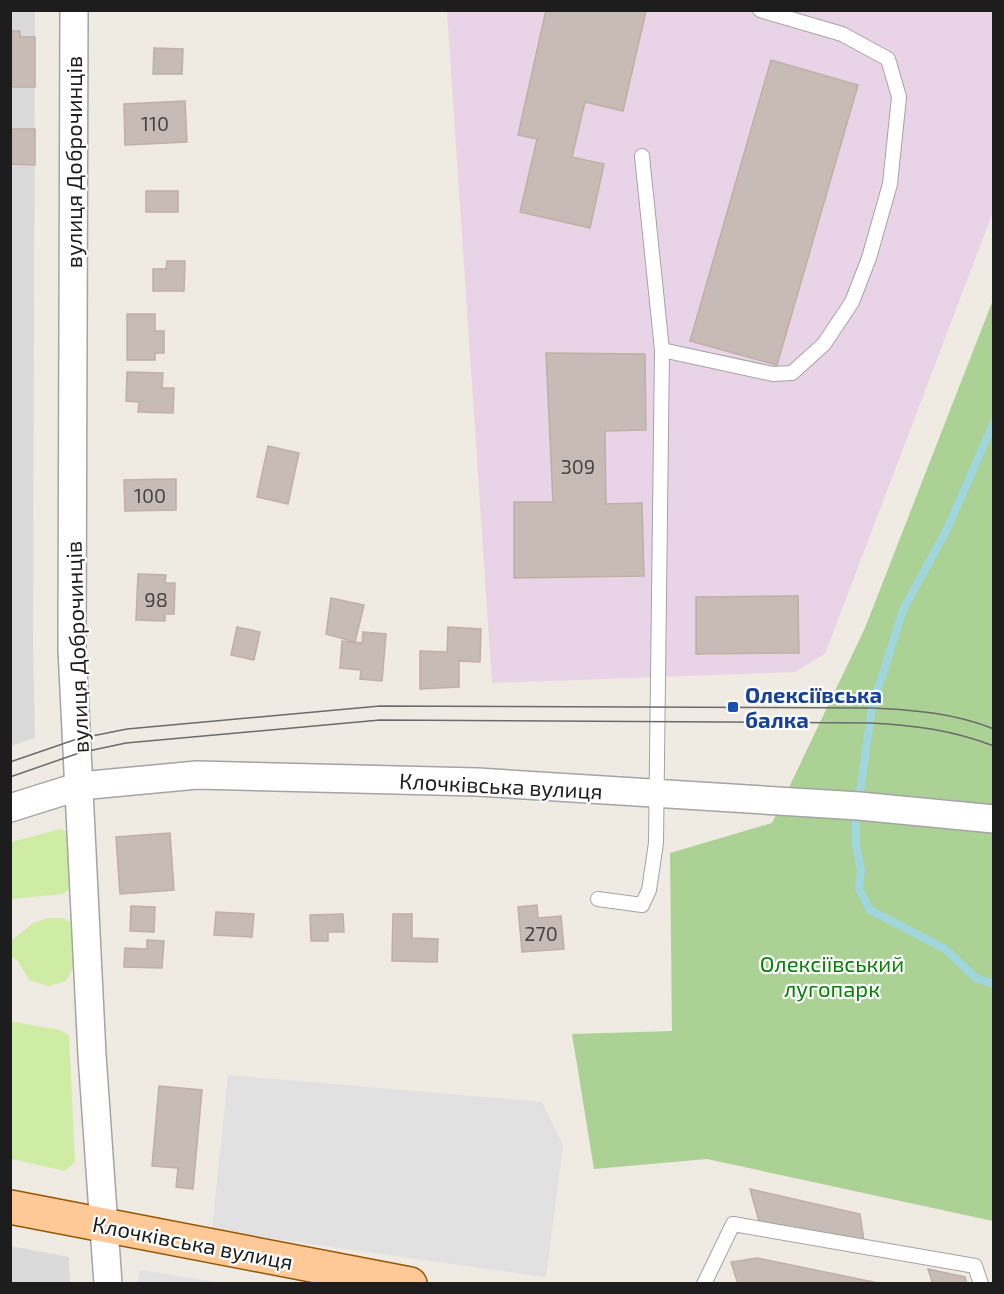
<svg xmlns="http://www.w3.org/2000/svg" width="1004" height="1294" font-family="'Exo 2',sans-serif">
  <rect width="100%" height="100%" fill="#efeae2"/>
  <g fill="#dbdada">
    <polygon points="10,11 35,11 33,644 35,738 11,746"/>
    <polygon points="10,1246 69,1257 70,1283 11,1283"/>
  </g>
  <polygon fill="#e9d4e7" points="447,11 993,11 993,212 825,654 795,672 492,683"/>
  <g fill="#cfeca5">
    <polygon points="61,829 70,834 71,888 63,894 11,899 11,842"/>
    <polygon points="48,918 64,918 74,925 77,960 66,981 49,986 29,980 18,961 11,957 11,941 33,923"/>
    <polygon points="10,1021 59,1030 69,1035 75,1162 65,1171 11,1159"/>
  </g>
  <polygon fill="#acd195" points="993,300 993,1221 707,1159 594,1169 572,1034 672,1031 670,853 772,823 865,628"/>
  <g fill="#e1e1e1">
    <polygon points="228,1075 542,1102 563,1145 546,1277 212,1230"/>
    <polygon points="140,1270 223,1283 137,1283"/>
  </g>
  <g fill="none" stroke-linecap="round" stroke-linejoin="round">
    <polyline stroke="#a0d7df" stroke-width="8" points="994,422 947,529 903,610 872,708 856,819 856,846 861,870 859,889 870,910 945,949 976,978 994,984"/>
  </g>
  <g fill="#c7bbb5" stroke="#c1aea4" stroke-width="1.5">
    <polygon points="546,10 646,11 623,111 585,102 572,157 604,164 590,228 520,212 537,139 518,135"/>
    <polygon points="10,31 20,31 20,37 35,37 35,87 10,87"/>
    <polygon points="154,48 183,49 182,74 153,74"/>
    <polygon points="771,60 858,85 777,365 690,341"/>
    <polygon points="185,101 187,142 125,145 124,104"/>
    <polygon points="10,129 35,129 35,165 10,164"/>
    <rect x="146" y="191" width="32" height="21"/>
    <polygon points="167,261 185,261 184,291 153,291 153,269 166,269"/>
    <polygon points="127,314 155,314 155,331 164,331 164,353 155,353 155,360 127,360"/>
    <polygon points="546,353 645,354 646,430 605,431 606,504 642,503 644,576 514,578 514,502 553,502"/>
    <polygon points="127,372 163,373 162,388 174,388 173,413 138,412 139,402 126,401"/>
    <polygon points="268,446 299,453 288,504 257,497"/>
    <polygon points="176,479 176,510 125,511 124,480"/>
    <polygon points="138,574 166,575 165,583 175,583 174,614 165,614 165,621 136,620"/>
    <polygon points="798,596 799,653 696,654 696,597"/>
    <polygon points="331,598 364,605 355,642 326,634"/>
    <polygon points="237,627 260,632 254,660 231,655"/>
    <polygon points="448,627 481,629 480,662 459,661 459,687 420,689 420,651 447,652"/>
    <polygon points="363,632 386,634 382,681 360,679 361,670 340,668 342,641 362,643"/>
    <polygon points="170,833 174,890 120,894 116,837"/>
    <polygon points="537,905 538,918 561,916 564,949 522,952 518,907"/>
    <polygon points="131,906 155,907 154,932 130,931"/>
    <polygon points="216,912 254,914 252,937 214,935"/>
    <polygon points="343,914 344,932 328,932 328,941 311,941 310,915"/>
    <polygon points="393,914 412,914 412,938 438,939 437,962 392,961"/>
    <polygon points="147,940 164,941 162,968 124,967 125,948 147,949"/>
    <polygon points="159,1086 202,1090 193,1189 176,1187 178,1168 152,1166"/>
    <polygon points="750,1189 860,1214 864,1241 759,1221"/>
    <polygon points="757,1258 883,1284 738,1284 731,1262"/>
    <polygon points="928,1269 965,1277 967,1284 933,1284"/>
  </g>
  <g fill="none" stroke-linecap="round" stroke-linejoin="round">
    <g stroke="#a4a4a4" stroke-width="16">
      <g id="lane">
        <polyline points="662,350 773,374 792,373 824,344 852,302 869,258 890,184 899,97 888,59 842,34 760,10"/>
        <polyline points="598,899 642,905 649,890 656,843 662,350 642,156"/>
        <polyline points="704,1284 733,1224 975,1266 981,1284"/>
      </g>
    </g>
    <g stroke="#a4a4a4" stroke-width="30">
      <g id="street">
        <polyline points="74,10 72,649 92,1055 108,1284"/>
        <polyline points="10,808 80,786 197,775 477,782 859,806 994,819"/>
      </g>
    </g>
    <g stroke="#965600" stroke-width="36">
      <polyline id="primary" points="10,1207 410,1284"/>
    </g>
    <use href="#lane" stroke="#fff" stroke-width="14"/>
    <use href="#street" stroke="#fff" stroke-width="27"/>
    <use href="#primary" stroke="#ffc897" stroke-width="33"/>
    <g stroke="#6b6b6b" stroke-width="1.5">
      <path d="M 10,762 L 77,739 L 127,729 L 380,706 L 872,708 C 915,710 954,713 994,729"/>
      <path d="M 10,777 L 79,753 L 126,743 L 380,720 L 870,723 C 914,725 952,730 994,746"/>
    </g>
  </g>
  <rect fill="#1a4fb4" stroke="#fff" stroke-width="2" x="727" y="701" width="12" height="12" rx="3"/>
  <g text-anchor="middle" dominant-baseline="central" stroke-width="4.5" stroke-linejoin="round" paint-order="stroke">
    <g font-size="20" fill="#484443">
      <text x="155" y="123">110</text>
      <text x="578" y="466">309</text>
      <text x="150" y="495">100</text>
      <text x="156" y="599">98</text>
      <text x="541" y="933">270</text>
    </g>
    <g font-size="22" fill="#1d1d1d" stroke="#fff">
      <text transform="translate(73 162) rotate(-90)">вулиця Доброчинців</text>
      <text transform="translate(76 647) rotate(-92)">вулиця Доброчинців</text>
      <text transform="translate(501 785) rotate(3)">Клочківська вулиця</text>
      <text transform="translate(193 1242) rotate(11)">Клочківська вулиця</text>
    </g>
    <g font-size="22" font-weight="bold" fill="#164399" stroke="#fff" text-anchor="start">
      <text x="745" y="694">Олексіївська<tspan x="745" dy="25">балка</tspan></text>
    </g>
    <g font-size="22" fill="#078106" stroke="#fff">
      <text x="832" y="963">Олексіївський<tspan x="832" dy="25">лугопарк</tspan></text>
    </g>
  </g>
  <rect width="1004" height="1294" fill="none" stroke="#1d1d1d" stroke-width="24"/>
</svg>
